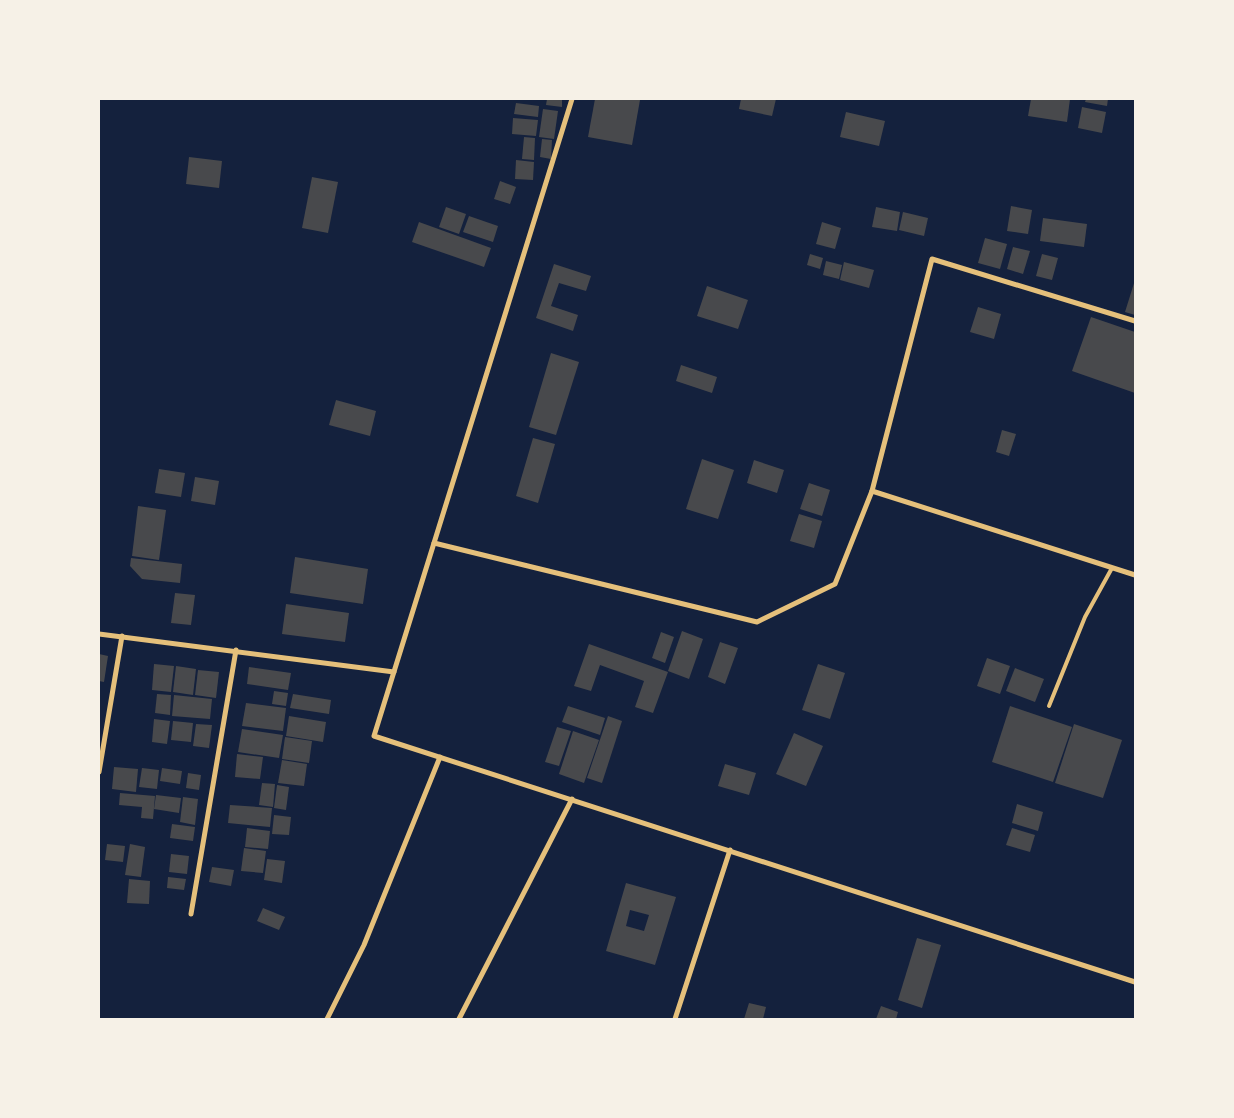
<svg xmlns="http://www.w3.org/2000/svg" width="1234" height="1118" font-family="Quicksand,sans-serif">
  <rect width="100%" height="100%" fill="#14213d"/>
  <g fill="#48494c" fill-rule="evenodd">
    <polygon points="547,99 562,99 562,107 546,105"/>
    <polygon points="595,99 640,100 632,145 588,137"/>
    <polygon points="741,99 776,99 772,116 739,109"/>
    <polygon points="1031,99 1070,99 1067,122 1028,116"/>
    <polygon points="1086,99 1108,99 1107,106 1085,102"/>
    <polygon points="516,103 539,106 538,117 514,114"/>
    <polygon points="1082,107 1106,112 1102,133 1078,128"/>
    <polygon points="543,109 558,111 554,139 539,137"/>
    <polygon points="846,112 885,121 879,146 840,137"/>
    <polygon points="513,118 538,120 536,136 512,134"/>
    <polygon points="524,137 535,138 534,160 522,159"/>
    <polygon points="542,139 552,140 551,159 540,157"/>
    <polygon points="189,157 222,161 219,188 186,184"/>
    <polygon points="516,160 534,162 533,180 515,179"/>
    <polygon points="312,177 338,182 328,233 302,228"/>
    <polygon points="500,181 516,187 510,204 494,199"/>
    <polygon points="1011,206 1032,210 1028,234 1007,231"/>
    <polygon points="446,207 466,214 459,234 439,227"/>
    <polygon points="876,207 900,212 897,231 872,227"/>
    <polygon points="903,212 928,218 924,236 899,230"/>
    <polygon points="469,216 498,226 493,242 463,232"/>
    <polygon points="1043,218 1087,224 1084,247 1040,241"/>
    <polygon points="419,222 491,248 484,267 412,242"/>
    <polygon points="822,222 841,228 835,249 816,244"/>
    <polygon points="985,238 1007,244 1000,269 978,263"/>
    <polygon points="1013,247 1030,251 1023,274 1007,269"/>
    <polygon points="810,254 823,258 820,269 807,265"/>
    <polygon points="1042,254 1058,258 1052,280 1036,276"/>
    <polygon points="826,261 842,265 839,279 823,275"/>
    <polygon points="844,262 874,270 869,288 840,280"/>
    <polygon points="554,264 591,276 586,291 559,283 551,306 578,315 573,331 536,318"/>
    <polygon points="1135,280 1135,315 1125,312"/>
    <polygon points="707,286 748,300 738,329 697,316"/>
    <polygon points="978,307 1001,314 994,339 970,332"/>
    <polygon points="1091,317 1135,332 1135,393 1072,371"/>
    <polygon points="551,353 579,362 556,435 529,427"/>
    <polygon points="681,365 717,377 712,393 676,381"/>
    <polygon points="336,400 376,411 370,436 329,425"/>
    <polygon points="1002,430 1016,434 1009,456 996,452"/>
    <polygon points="533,438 555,444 538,503 516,496"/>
    <polygon points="702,459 734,470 718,519 686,509"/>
    <polygon points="754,460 784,470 777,493 747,483"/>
    <polygon points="159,469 185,473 181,497 155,493"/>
    <polygon points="195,477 219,481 215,505 191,501"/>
    <polygon points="809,483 830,490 822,516 800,509"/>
    <polygon points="138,506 166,510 159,560 132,556"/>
    <polygon points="799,514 822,521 814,548 790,541"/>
    <polygon points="295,557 368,569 363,604 290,593"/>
    <polygon points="131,558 182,564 180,583 142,579 130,566"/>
    <polygon points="175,593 195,595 191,625 171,623"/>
    <polygon points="286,604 349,613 345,642 282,634"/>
    <polygon points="682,631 703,639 689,679 668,671"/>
    <polygon points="661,632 674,637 665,663 652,658"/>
    <polygon points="720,642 738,648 725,684 708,677"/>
    <polygon points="589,644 668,672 653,713 635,707 644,681 600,665 591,691 574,686"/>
    <polygon points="99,654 108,656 104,682 99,681"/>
    <polygon points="987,658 1010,666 1000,694 977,686"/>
    <polygon points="154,664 174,666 171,692 152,690"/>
    <polygon points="818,664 845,673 830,719 802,710"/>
    <polygon points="176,666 196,669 193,695 173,692"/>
    <polygon points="249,667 291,673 288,690 247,684"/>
    <polygon points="1015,668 1044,679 1035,702 1006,691"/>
    <polygon points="198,670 219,672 216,698 195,695"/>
    <polygon points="274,691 288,693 286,706 272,704"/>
    <polygon points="157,694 171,695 170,715 155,713"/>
    <polygon points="293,694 331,700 329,714 290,708"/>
    <polygon points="174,695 212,699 210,719 172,716"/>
    <polygon points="246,703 286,708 283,731 242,726"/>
    <polygon points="568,706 605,718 600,735 562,722"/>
    <polygon points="1010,706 1072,727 1053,782 992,762"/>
    <polygon points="289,716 326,722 323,742 286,736"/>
    <polygon points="608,716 622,721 602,783 587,778"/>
    <polygon points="154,719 170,721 167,744 152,742"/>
    <polygon points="173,721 193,723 191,742 171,740"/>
    <polygon points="196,724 212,725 209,748 193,746"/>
    <polygon points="1074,724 1122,740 1103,798 1055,783"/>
    <polygon points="557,727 571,731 559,766 545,762"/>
    <polygon points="242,729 283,735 279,758 238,752"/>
    <polygon points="573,731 599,740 584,783 559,774"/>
    <polygon points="794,733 823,746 806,786 776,774"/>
    <polygon points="285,737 312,741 309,763 282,759"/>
    <polygon points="237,754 263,757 260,779 235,777"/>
    <polygon points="282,760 307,764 304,786 278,783"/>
    <polygon points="725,764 756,773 749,795 718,786"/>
    <polygon points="114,767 138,769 136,792 112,789"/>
    <polygon points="142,768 159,770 157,789 139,787"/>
    <polygon points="162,768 182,771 180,784 160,781"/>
    <polygon points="188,773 201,775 199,790 186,788"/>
    <polygon points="262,783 275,784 273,807 259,805"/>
    <polygon points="277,785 289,787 286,810 274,808"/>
    <polygon points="120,793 155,796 153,819 141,818 142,807 119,805"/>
    <polygon points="156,795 181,798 179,813 154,809"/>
    <polygon points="183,797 198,799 195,825 180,822"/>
    <polygon points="1017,804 1043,812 1038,831 1012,823"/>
    <polygon points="230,805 272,808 270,827 228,823"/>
    <polygon points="274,815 291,817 289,835 272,834"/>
    <polygon points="172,824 195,827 193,841 170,838"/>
    <polygon points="247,828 270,831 268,849 245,847"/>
    <polygon points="1012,828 1035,835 1030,852 1006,845"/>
    <polygon points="107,844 125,846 123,862 105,860"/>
    <polygon points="130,844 145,847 141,877 125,875"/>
    <polygon points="244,848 266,851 263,873 241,871"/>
    <polygon points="171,854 189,856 187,874 169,872"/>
    <polygon points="267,859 285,861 282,883 264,880"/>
    <polygon points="212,867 234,870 231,886 209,882"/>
    <polygon points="168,877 186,879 184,890 167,888"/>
    <polygon points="129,879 150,881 149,904 127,903"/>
    <path d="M 626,883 L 676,897 L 655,965 L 606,951 ZM 630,910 L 649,915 L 644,931 L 626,926 Z"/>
    <polygon points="263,908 285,917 279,930 257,921"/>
    <polygon points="917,938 941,945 922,1008 898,1000"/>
    <polygon points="749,1003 766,1007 763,1019 744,1019"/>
    <polygon points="881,1006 898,1012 896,1019 876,1019"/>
  </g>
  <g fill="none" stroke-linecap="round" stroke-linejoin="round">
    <polyline stroke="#e5c07b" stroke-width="4" points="1049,706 1085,617 1112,568"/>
    <g stroke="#e5c07b" stroke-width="5">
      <polyline points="572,99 374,736 1135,982"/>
      <polyline points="1135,321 932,259 872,491 1135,575"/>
      <polyline points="434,543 757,622 835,584 872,491"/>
      <polyline points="99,634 394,672"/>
      <polyline points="99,772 122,636"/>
      <polyline points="191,914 236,650"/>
      <polyline points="327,1019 364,945 440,757"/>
      <polyline points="459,1019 572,799"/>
      <polyline points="675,1019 730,850"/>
    </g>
  </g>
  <rect width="1234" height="1118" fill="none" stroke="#f6f1e7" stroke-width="200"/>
</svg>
